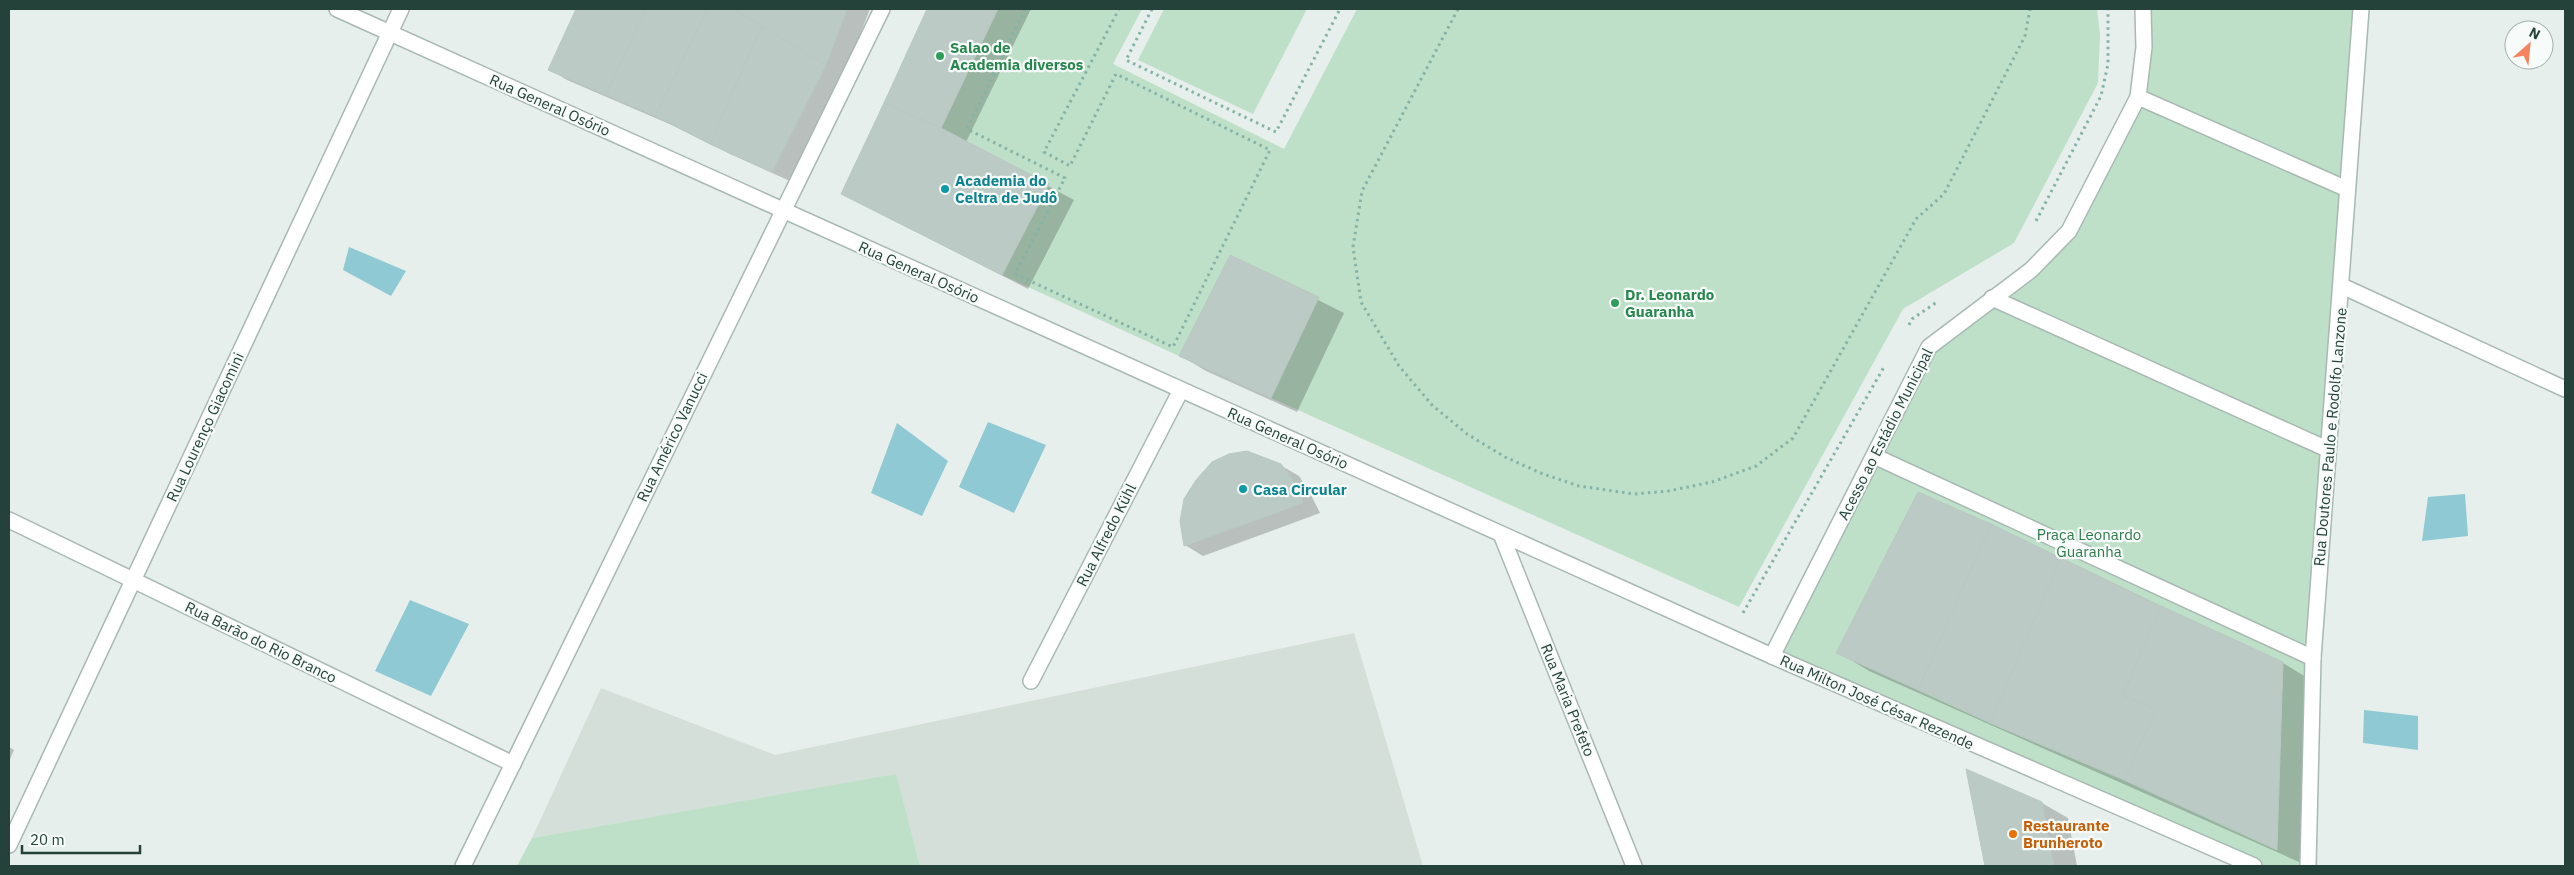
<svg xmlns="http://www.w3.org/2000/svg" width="2574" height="875" font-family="'IBM Plex Sans',sans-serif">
  <rect width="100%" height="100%" fill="#e6efeb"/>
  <polygon fill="#d4dfda" points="1354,633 1423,866 920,866 895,775 532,838 601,688 775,755"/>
  <g fill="#bfe0c8">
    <polygon points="998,9 1142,9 1113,64 1284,149 1357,9 2097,9 2100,34 2098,83 2014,243 1903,309 1739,607 1271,398 1319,297 1230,255 1179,356 1002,275 1049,184 941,128"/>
    <polygon points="1164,9 1307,9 1253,114 1138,60"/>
    <polygon points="2143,9 2361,9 2347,189 2308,866 2254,866 1772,656 1929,347 2069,231 2138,97"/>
    <polygon points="896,774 920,866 517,866 532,838"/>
  </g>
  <g fill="#8ec9d4">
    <polygon points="349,247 406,271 391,296 343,270"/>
    <polygon points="988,422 1046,445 1014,513 959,487"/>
    <polygon points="897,423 948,461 922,516 871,493"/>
    <polygon points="2465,494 2468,536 2422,541 2428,497"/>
    <polygon points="410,600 469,624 431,696 375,671"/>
    <polygon points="2364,710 2418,716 2418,750 2363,743"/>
  </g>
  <g fill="#0003">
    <polygon points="577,9 870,9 844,75 790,181 730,154 674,126 567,80 549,69"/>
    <polygon points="928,9 1031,9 966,142 1074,200 1028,289 843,194"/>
    <polygon points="1231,256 1344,313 1297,412 1206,371 1181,356"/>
    <polygon points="1280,465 1299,476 1309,491 1320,513 1203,556 1185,545"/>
    <polygon points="1838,652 2283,663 2314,682 2308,866 1869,671"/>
    <polygon points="9,747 14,750 9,762"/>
    <polygon points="1967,771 2042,803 2068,818 2077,866 1986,866"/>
  </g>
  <g fill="#bbcac4" stroke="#b8c9c2">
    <polygon points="576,9 646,9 606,95 548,70"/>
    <polygon points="646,9 708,9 655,116 606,95"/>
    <polygon points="708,9 734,9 762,26 710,144 655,116"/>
    <polygon points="734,9 847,9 826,65"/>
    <polygon points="927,9 998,9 941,128 884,103"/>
    <polygon points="762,26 826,65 772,172 710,144"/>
    <polygon points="884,103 941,128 1049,184 1002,275 841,194"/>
    <polygon points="1230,255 1319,297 1271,398 1179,356"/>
    <polygon points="1247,451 1281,464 1292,479 1303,503 1184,546 1180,521 1184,499 1196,480 1212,462 1229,454"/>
    <polygon points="1918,492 1991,524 1918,690 1836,653"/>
    <polygon points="1991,524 2061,558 1990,723 1918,690"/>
    <polygon points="2061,558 2161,606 2123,695 2156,710 2124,780 1990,723"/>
    <polygon points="2161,606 2283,662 2277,850 2124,780 2156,710 2123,695"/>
    <polygon points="1966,769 2042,802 2054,866 1985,866"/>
  </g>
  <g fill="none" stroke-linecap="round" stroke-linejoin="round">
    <g stroke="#a8b8b2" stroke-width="18">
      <g id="street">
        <polyline points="337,9 1772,656 2254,866"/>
        <polyline points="2138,97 2347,189"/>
        <polyline points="2342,286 2565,389"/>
        <polyline points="1992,298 2327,449"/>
        <polyline points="1874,456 2313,658"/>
        <polyline points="9,520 513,764"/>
        <polyline points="1501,534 1634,866"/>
        <polyline points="1772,656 1929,347 2031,270 2069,231 2138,97 2144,47 2143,9"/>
        <polyline points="1031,681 1181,390"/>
        <polyline points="9,845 401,9"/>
        <polyline points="463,866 882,9"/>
        <polyline points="2308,866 2313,658 2361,9"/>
      </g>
    </g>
    <g stroke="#86b3a5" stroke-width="3" stroke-dasharray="2.5 4" stroke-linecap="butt">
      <polyline points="1025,9 967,129 1065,178 1015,274 1173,347 1270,150 1116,74 1070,166 1044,152 1119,9"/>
      <polyline points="1152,9 1126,60 1276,132 1340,9"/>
      <polyline points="1458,9 1362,191 1353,247 1361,302 1399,366 1432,405 1467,434 1505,457 1543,474 1579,486 1634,494 1668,491 1712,482 1756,466 1793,438 1916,219 1944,194 2025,36 2030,9"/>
      <polyline points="2036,221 2101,96 2108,64 2108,9"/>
      <polyline points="1909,325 1912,319 1937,302"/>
      <polyline points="1743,613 1884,367"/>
    </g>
    <use href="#street" stroke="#fff" stroke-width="15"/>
  </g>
  <g fill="#2e9e5b" stroke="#f7fbf9" stroke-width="2">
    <circle cx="940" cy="56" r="5"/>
    <circle cx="1615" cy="303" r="5"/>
  </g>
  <g fill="#0f9aa8" stroke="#f7fbf9" stroke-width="2">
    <circle cx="945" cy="189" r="5"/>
    <circle cx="1243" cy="489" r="5"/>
  </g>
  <circle fill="#e8710a" stroke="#f7fbf9" stroke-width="2" cx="2013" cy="834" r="5"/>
  <g text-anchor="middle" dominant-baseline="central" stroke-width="4.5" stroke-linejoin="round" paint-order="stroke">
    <g font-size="15" font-weight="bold" fill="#27864d" stroke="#f7fbf9" text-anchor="start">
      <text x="950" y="47">Salao de<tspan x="950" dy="17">Academia diversos</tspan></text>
      <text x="1625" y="294">Dr. Leonardo<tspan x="1625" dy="17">Guaranha</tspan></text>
    </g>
    <g font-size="15" fill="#24423a" stroke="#f7fbf9">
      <text transform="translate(550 105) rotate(24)">Rua General Osório</text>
      <text transform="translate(919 272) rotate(24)">Rua General Osório</text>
      <text transform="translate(205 427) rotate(-65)">Rua Lourenço Giacomini</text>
      <text transform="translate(1885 434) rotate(-63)">Acesso ao Estádio Municipal</text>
      <text transform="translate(672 437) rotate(-64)">Rua Américo Vanucci</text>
      <text transform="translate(2330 437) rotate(-85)">Rua Doutores Paulo e Rodolfo Lanzone</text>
      <text transform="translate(1288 438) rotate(24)">Rua General Osório</text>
      <text transform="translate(1106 535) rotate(-63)">Rua Alfredo Kühl</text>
      <text transform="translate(261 642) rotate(26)">Rua Barão do Rio Branco</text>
      <text transform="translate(1568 700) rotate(68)">Rua Maria Prefeto</text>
      <text transform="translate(1877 702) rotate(24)">Rua Milton José César Rezende</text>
    </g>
    <g font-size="15" font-weight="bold" fill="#0d838f" stroke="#f7fbf9" text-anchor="start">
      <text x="955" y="180">Academia do<tspan x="955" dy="17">Celtra de Judô</tspan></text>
      <text x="1253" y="489">Casa Circular</text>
    </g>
    <g font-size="15" fill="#2d7a4b" stroke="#f7fbf9">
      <text x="2089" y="534">Praça Leonardo<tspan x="2089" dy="17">Guaranha</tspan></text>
    </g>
    <g font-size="15" font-weight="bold" fill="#c56008" stroke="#f7fbf9" text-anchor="start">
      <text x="2023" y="825">Restaurante<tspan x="2023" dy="17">Brunheroto</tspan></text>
    </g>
  </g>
  <rect width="2574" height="875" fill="none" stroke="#24423a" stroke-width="20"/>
  <g transform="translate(2529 45) rotate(27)"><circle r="24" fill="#f7fbf9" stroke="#a3b1ad"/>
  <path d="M0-4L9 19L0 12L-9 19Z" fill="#f4845f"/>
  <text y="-8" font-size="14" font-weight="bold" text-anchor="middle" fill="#24423a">N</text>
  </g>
  <path d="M22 845v8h118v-8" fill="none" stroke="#24423a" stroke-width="2.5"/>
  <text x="30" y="845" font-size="15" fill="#24423a" stroke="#f7fbf9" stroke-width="4" paint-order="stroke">20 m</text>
</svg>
